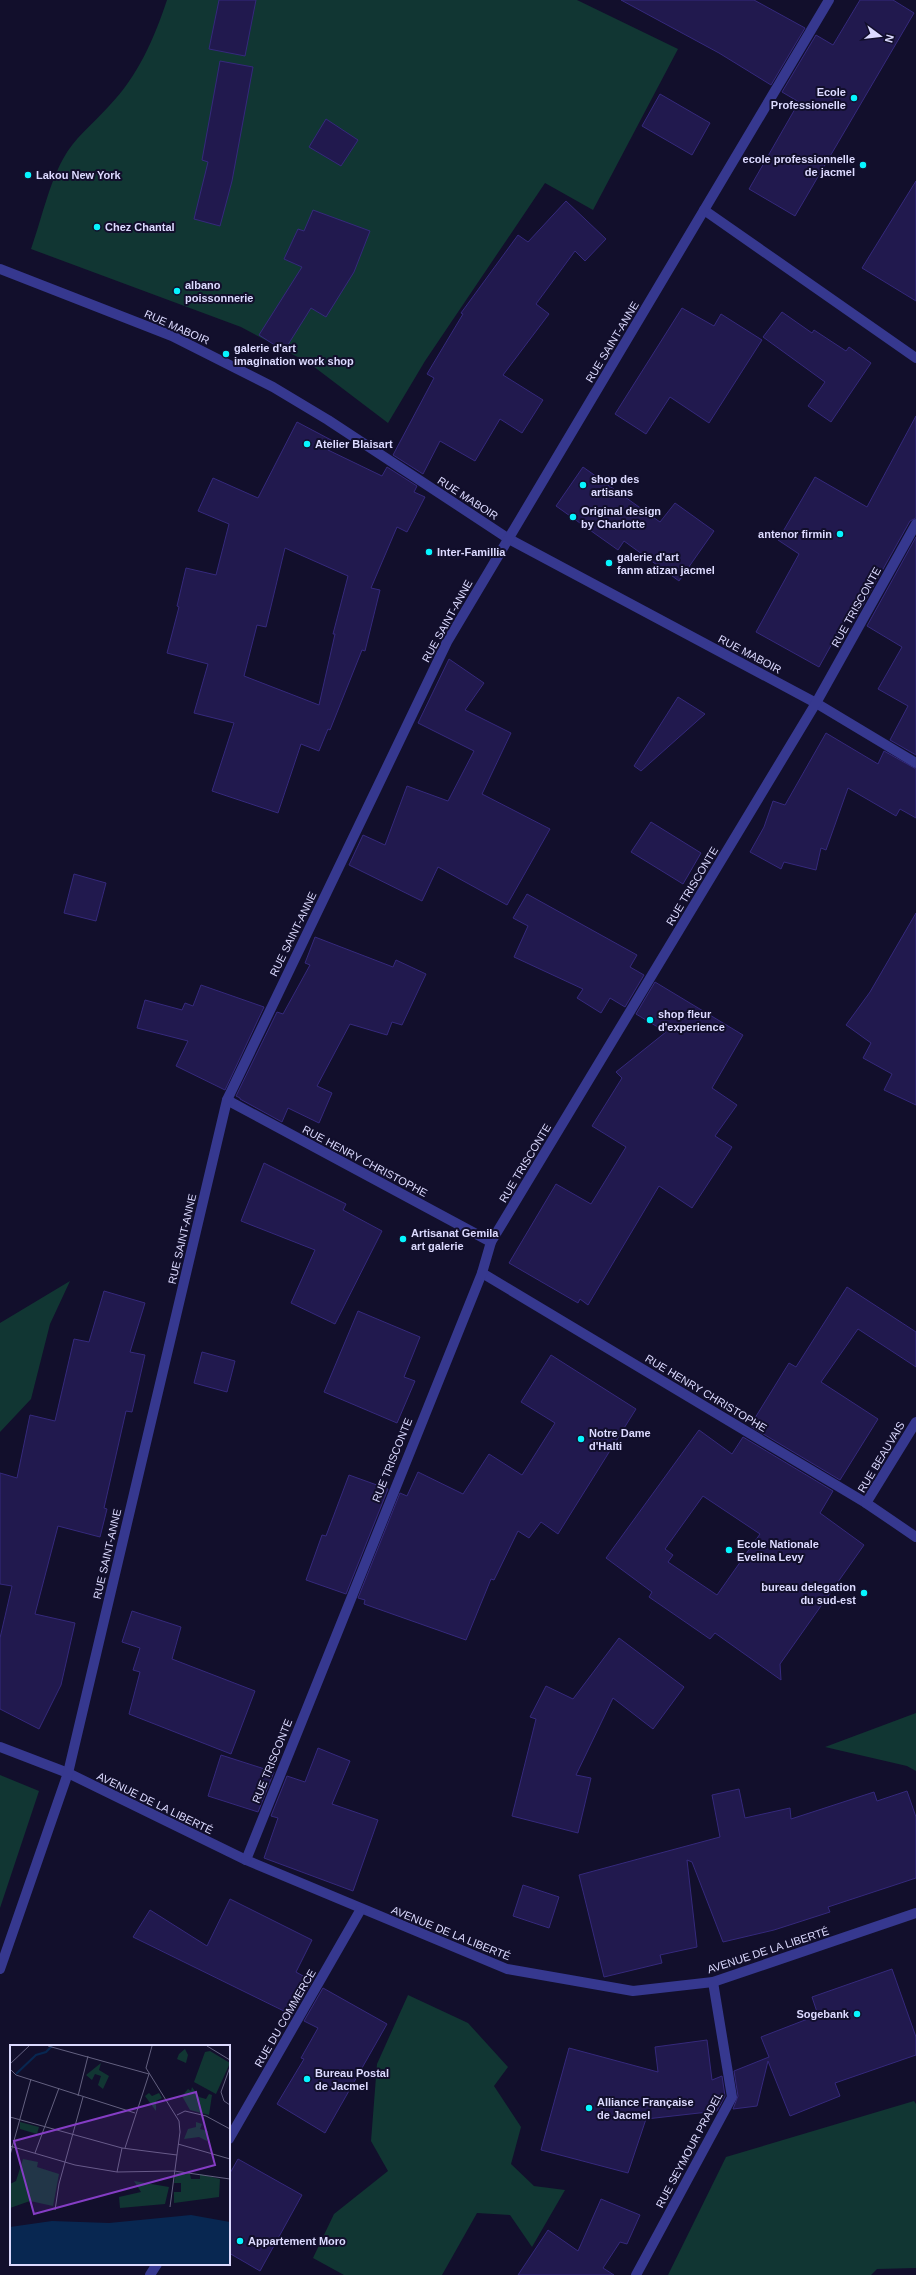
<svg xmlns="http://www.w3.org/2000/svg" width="916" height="2275" font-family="Arial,sans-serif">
  <rect width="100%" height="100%" fill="#120f2c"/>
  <g fill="#113633">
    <path d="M 167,0 L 577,0 L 678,49 L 593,210 L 545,183 L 425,361 L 388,423 L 309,363 L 241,327 L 31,249 C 41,221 49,184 63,159 C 74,138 93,124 109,106 C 138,76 154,39 167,0 Z"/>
    <polygon points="70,1281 50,1324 31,1399 0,1432 0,1323"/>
    <polygon points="916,1713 916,1771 907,1766 825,1747"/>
    <polygon points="0,1775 39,1791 0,1908"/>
    <polygon points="408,1995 468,2023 508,2067 494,2086 521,2127 511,2164 534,2186 565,2190 532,2247 510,2215 477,2213 442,2275 344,2275 313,2258 334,2214 388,2171 371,2141 377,2064"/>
    <polygon points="914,2101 916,2104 916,2268 877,2269 871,2275 668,2275 726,2157"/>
  </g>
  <g fill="#21194e" stroke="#35297c" fill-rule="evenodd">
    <polygon points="219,0 256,0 245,56 209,49"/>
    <polygon points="621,0 754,0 805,28 771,85 719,53"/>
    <polygon points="860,0 893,0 914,13 795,216 749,189 799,102 782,92 816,35 833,45"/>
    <polygon points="220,61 253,67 232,181 220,226 194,219 208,162 202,160"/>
    <polygon points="660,94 710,123 692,155 642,126"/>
    <polygon points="326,119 358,140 341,166 309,147"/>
    <polygon points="916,181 916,301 862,268"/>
    <polygon points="566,201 606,239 585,261 575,251 536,304 549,314 503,375 543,400 522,433 500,419 475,461 440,441 423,474 393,455 434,378 427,374 463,314 461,313 518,235 528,242"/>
    <polygon points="313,210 370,231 354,272 326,317 311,308 284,351 259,335 302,267 284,259 298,229 304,231"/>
    <polygon points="682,308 714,326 721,314 762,340 709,423 670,397 646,434 615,414"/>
    <polygon points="782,312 812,333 814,330 846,351 849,347 871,363 831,422 808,406 825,382 763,337"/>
    <polygon points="916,416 916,518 910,521 855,619 848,615 819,667 756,632 799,554 778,540 815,477 867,507"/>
    <path d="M 297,422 L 333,441 L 328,450 L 382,476 L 387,467 L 417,486 L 414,492 L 425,497 L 407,532 L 397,527 L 371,588 L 380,590 L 365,651 L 362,650 L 330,730 L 328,729 L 319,751 L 301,744 L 278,813 L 212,791 L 234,723 L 194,713 L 208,664 L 167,653 L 179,607 L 177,606 L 186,568 L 216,575 L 229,524 L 198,511 L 213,478 L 258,498 ZM 285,548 L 348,576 L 333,634 L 335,634 L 319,705 L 244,676 L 257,625 L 266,627 Z"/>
    <polygon points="583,467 660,522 675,503 714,531 679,581 624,541 618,550 556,506"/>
    <polygon points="916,537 916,755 890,740 908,706 878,689 902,647 867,626"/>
    <polygon points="449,659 484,683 465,710 511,733 482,794 550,829 507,905 438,867 422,901 349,865 363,835 385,845 407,786 448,801 474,751 418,723"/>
    <polygon points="678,697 705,714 641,771 634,766"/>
    <polygon points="826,733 878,764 884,751 916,769 916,818 900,809 896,816 848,788 826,850 821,848 816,870 784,862 781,869 750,852 764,827 773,801 785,805"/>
    <polygon points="651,822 701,853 683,884 631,852"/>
    <polygon points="74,874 106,883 96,921 64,913"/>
    <polygon points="527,894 637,955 630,967 644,975 625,1007 610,998 601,1013 577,998 583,989 514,957 528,926 513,918"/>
    <polygon points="916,913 916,1105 884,1090 892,1074 863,1058 871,1043 846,1025 870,992"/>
    <polygon points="315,937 393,967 396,960 426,974 402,1025 392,1022 387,1035 350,1024 317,1086 332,1093 319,1123 288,1108 282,1122 240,1099 240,1098 236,1096 277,1012 283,1014 310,965 305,963"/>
    <polygon points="655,982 743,1035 712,1088 737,1105 715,1136 732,1147 692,1208 659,1186 588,1305 580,1299 578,1303 509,1263 556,1184 591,1204 626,1147 592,1126 622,1078 616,1072 666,1032 636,1014"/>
    <polygon points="201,985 264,1007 225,1090 176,1066 188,1041 137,1028 145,1000 182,1010 185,1003 193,1006"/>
    <polygon points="264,1163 346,1204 343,1210 382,1231 335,1324 291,1303 315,1250 241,1221"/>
    <polygon points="847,1287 916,1332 916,1367 858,1329 821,1382 878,1419 840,1480 750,1426 789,1363 796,1367"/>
    <polygon points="104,1291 145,1303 130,1352 145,1355 132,1412 126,1411 104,1508 107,1509 100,1537 58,1526 35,1614 75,1623 61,1685 39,1729 0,1709 0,1638 12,1586 0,1584 0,1473 17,1478 30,1415 55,1421 74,1339 89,1342"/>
    <polygon points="358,1311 420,1337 404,1377 415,1381 397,1423 324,1392"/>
    <polygon points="202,1352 235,1361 227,1392 194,1383"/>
    <polygon points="551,1355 636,1409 558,1534 541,1522 529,1538 518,1531 494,1580 491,1579 466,1640 364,1604 365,1600 358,1598 400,1493 407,1496 418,1472 463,1494 489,1454 522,1475 555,1423 521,1402"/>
    <path d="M 699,1430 L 732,1454 L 743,1437 L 833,1491 L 820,1513 L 864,1545 L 780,1664 L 781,1680 L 715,1633 L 710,1639 L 649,1597 L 652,1592 L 606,1558 ZM 703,1496 L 760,1534 L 717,1595 L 668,1562 L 673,1555 L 665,1549 Z"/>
    <polygon points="349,1475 388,1489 346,1594 306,1580 322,1535 326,1536"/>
    <polygon points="132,1611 181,1627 172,1659 255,1691 231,1754 129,1714 140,1672 133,1670 140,1648 122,1642"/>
    <polygon points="619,1638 684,1687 653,1729 613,1698 576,1775 591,1778 578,1833 512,1816 536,1719 530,1717 546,1686 573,1699"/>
    <polygon points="318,1748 350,1761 332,1804 378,1820 353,1891 264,1858 278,1818 271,1816 287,1776 305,1782"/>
    <polygon points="221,1755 274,1772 258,1812 208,1796"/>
    <polygon points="739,1789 745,1818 790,1808 791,1819 874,1792 877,1801 907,1791 916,1817 916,1878 828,1907 830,1912 774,1930 723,1942 692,1862 687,1860 697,1947 660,1955 662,1963 604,1977 579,1875 720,1837 712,1795"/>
    <polygon points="523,1885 559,1897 549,1928 513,1916"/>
    <polygon points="230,1899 312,1940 296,1972 312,1981 292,2015 133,1937 150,1910 207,1946"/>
    <polygon points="892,1969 916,2037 916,2055 835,2083 840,2096 790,2116 768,2061 757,2106 733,2109 738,2096 734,2071 769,2057 761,2037 818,2015 812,1997"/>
    <polygon points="323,1988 387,2024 325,2133 277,2104 304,2059 301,2058 318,2028 304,2021"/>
    <polygon points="707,2040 712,2080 722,2076 725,2096 717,2111 646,2119 628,2173 541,2150 569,2048 658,2072 655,2047"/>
    <polygon points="238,2159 302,2195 260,2271 229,2253 229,2175"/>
    <polygon points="601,2199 640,2215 627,2244 620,2242 603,2268 614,2275 518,2275 548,2230 578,2251"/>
  </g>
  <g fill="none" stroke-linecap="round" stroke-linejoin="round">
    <g stroke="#36388f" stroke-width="10">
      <polyline points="704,210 916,358"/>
      <polyline points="0,269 172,336 273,387 328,420 509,539 816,703 916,763"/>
      <polyline points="227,1100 491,1242"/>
      <polyline points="482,1273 866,1503 916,1537"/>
      <polyline points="866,1503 916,1422"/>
      <polyline points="0,1747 68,1773 246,1860 507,1969 633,1991 713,1982 916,1913"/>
      <polyline points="246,1860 482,1273 491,1242 816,703 916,524"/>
      <polyline points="0,1969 68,1773 227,1100 447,642 829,0"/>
      <polyline points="229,2139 361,1909"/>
      <polyline points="150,2275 157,2264"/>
      <polyline points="636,2275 732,2097 713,1982"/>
    </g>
  </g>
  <g fill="#06f5ff" stroke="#120f2c" stroke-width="1.5">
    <circle cx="854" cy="98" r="4"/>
    <circle cx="863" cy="165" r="4"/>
    <circle cx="28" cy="175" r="4"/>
    <circle cx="97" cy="227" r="4"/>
    <circle cx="177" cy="291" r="4"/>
    <circle cx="226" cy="354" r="4"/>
    <circle cx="307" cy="444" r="4"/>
    <circle cx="583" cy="485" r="4"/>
    <circle cx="573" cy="517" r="4"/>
    <circle cx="840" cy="534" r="4"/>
    <circle cx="429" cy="552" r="4"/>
    <circle cx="609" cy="563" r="4"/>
    <circle cx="650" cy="1020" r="4"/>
    <circle cx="403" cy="1239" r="4"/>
    <circle cx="581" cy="1439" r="4"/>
    <circle cx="729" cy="1550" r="4"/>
    <circle cx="864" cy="1593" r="4"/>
    <circle cx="857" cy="2014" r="4"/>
    <circle cx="307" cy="2079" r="4"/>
    <circle cx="589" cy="2108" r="4"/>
    <circle cx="240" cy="2241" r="4"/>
  </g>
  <g text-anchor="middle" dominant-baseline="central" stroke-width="4" stroke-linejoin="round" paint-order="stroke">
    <g font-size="11" font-weight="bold" fill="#dcdaff" stroke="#120f2c" text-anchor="start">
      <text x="846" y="92" text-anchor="end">Ecole<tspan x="846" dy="13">Professionelle</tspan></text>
      <text x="855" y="159" text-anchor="end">ecole professionnelle<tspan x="855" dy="13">de jacmel</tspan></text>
      <text x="36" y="175">Lakou New York</text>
      <text x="105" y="227">Chez Chantal</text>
      <text x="185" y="285">albano<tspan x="185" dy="13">poissonnerie</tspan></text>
      <text x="234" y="348">galerie d'art<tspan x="234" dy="13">imagination work shop</tspan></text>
      <text x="315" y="444">Atelier Blaisart</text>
      <text x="591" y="479">shop des<tspan x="591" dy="13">artisans</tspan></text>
      <text x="581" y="511">Original design<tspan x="581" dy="13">by Charlotte</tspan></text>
      <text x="832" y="534" text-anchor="end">antenor firmin</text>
      <text x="437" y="552">Inter-Famillia</text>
      <text x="617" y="557">galerie d'art<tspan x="617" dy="13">fanm atizan jacmel</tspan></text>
      <text x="658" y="1014">shop fleur<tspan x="658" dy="13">d'experience</tspan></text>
      <text x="411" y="1233">Artisanat Gemila<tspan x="411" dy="13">art galerie</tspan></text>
      <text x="589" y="1433">Notre Dame<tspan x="589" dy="13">d'HaIti</tspan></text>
      <text x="737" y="1544">Ecole Nationale<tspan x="737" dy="13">Evelina Levy</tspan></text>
      <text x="856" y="1587" text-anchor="end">bureau delegation<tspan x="856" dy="13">du sud-est</tspan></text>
      <text x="849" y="2014" text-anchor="end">Sogebank</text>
      <text x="315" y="2073">Bureau Postal<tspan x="315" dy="13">de Jacmel</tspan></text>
      <text x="597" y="2102">Alliance Française<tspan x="597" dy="13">de Jacmel</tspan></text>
      <text x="248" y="2241">Appartement Moro</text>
    </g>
    <g font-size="11" fill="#dcdaff" stroke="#120f2c">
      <text transform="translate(177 327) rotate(24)">RUE MABOIR</text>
      <text transform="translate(612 342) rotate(-59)">RUE SAINT-ANNE</text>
      <text transform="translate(468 498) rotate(33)">RUE MABOIR</text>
      <text transform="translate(856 607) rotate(-61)">RUE TRISCONTE</text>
      <text transform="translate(447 621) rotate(-61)">RUE SAINT-ANNE</text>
      <text transform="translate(750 654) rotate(28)">RUE MABOIR</text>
      <text transform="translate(692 886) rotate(-59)">RUE TRISCONTE</text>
      <text transform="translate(293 934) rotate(-64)">RUE SAINT-ANNE</text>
      <text transform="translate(365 1161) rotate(28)">RUE HENRY CHRISTOPHE</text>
      <text transform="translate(525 1163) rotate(-59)">RUE TRISCONTE</text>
      <text transform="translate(182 1239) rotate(-77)">RUE SAINT-ANNE</text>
      <text transform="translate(706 1393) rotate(31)">RUE HENRY CHRISTOPHE</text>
      <text transform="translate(881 1457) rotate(-59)">RUE BEAUVAIS</text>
      <text transform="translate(392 1460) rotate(-68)">RUE TRISCONTE</text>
      <text transform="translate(107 1554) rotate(-77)">RUE SAINT-ANNE</text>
      <text transform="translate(272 1761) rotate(-68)">RUE TRISCONTE</text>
      <text transform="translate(155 1803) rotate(26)">AVENUE DE LA LIBERTÉ</text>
      <text transform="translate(451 1933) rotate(22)">AVENUE DE LA LIBERTÉ</text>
      <text transform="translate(768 1950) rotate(-18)">AVENUE DE LA LIBERTÉ</text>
      <text transform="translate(285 2018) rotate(-60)">RUE DU COMMERCE</text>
      <text transform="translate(689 2150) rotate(-62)">RUE SEYMOUR PRADEL</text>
    </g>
  </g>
  <g transform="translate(10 2045)">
    <rect width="220" height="220" fill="#120f2c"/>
    <path d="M 175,4 L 178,10 L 176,18 L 167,14 L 169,9 ZM 200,6 L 220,18 L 206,49 L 184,37 L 195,7 ZM 91,18 L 89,25 L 99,31 L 93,44 L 88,40 L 91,31 L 85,29 L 82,35 L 76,30 ZM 182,42 L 189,52 L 196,54 L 199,49 L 202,50 L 199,70 L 180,65 L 172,51 L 178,44 L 181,46 ZM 139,48 L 142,51 L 149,48 L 152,53 L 146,56 L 146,66 L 135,51 ZM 10,77 L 29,82 L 27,89 L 10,84 ZM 186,77 L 192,79 L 190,84 L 198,86 L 197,96 L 189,92 L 174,94 L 178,84 L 186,82 ZM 13,114 L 28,117 L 27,122 L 49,129 L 43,161 L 20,156 L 0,163 L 0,139 L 6,136 ZM 166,128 L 180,129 L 181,134 L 190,134 L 190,129 L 210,134 L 209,152 L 164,158 L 164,147 L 171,147 L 171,138 L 164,138 ZM 124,136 L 159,142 L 155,159 L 110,163 L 109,152 L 131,147 Z" fill="#113633"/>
    <path d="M 181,170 L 220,177 L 220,219 L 0,219 L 0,182 L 42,176 L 99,178 Z" fill="#082751"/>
    <path fill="none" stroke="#082751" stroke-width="2" d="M 6,29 L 26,10 L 36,7 L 42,1"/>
    <path fill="none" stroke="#636080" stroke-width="1" d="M 38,1 L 139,29M 142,1 L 136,23 L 169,76 L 170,87 L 160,162M 197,1 L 220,15M 0,19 L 19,1M 220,22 L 211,47 L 214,56 L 220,60M 0,24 L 6,30 L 125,68M 68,51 L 78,11M 167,70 L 175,66 L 196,71 L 220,84M 0,72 L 112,103 L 167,110M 168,99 L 220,114M 0,101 L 65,120 L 107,127 L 164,126 L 220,134M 115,103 L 139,29M 25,108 L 49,43M 0,110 L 21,34M 107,127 L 112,103M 45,165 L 49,139 L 73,52"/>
    <path fill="#853dc5" fill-opacity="0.15" stroke="#853dc5" stroke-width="2" d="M 186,47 L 205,120 L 24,169 L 4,96 Z"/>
    <rect width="220" height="220" fill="none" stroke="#dcdaff" stroke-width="2"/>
  </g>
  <g transform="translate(880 36) rotate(105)" stroke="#120f2c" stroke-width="3" paint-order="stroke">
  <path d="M0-3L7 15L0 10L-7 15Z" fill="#dcdaff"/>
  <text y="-6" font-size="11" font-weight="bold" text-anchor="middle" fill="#dcdaff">N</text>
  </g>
</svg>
